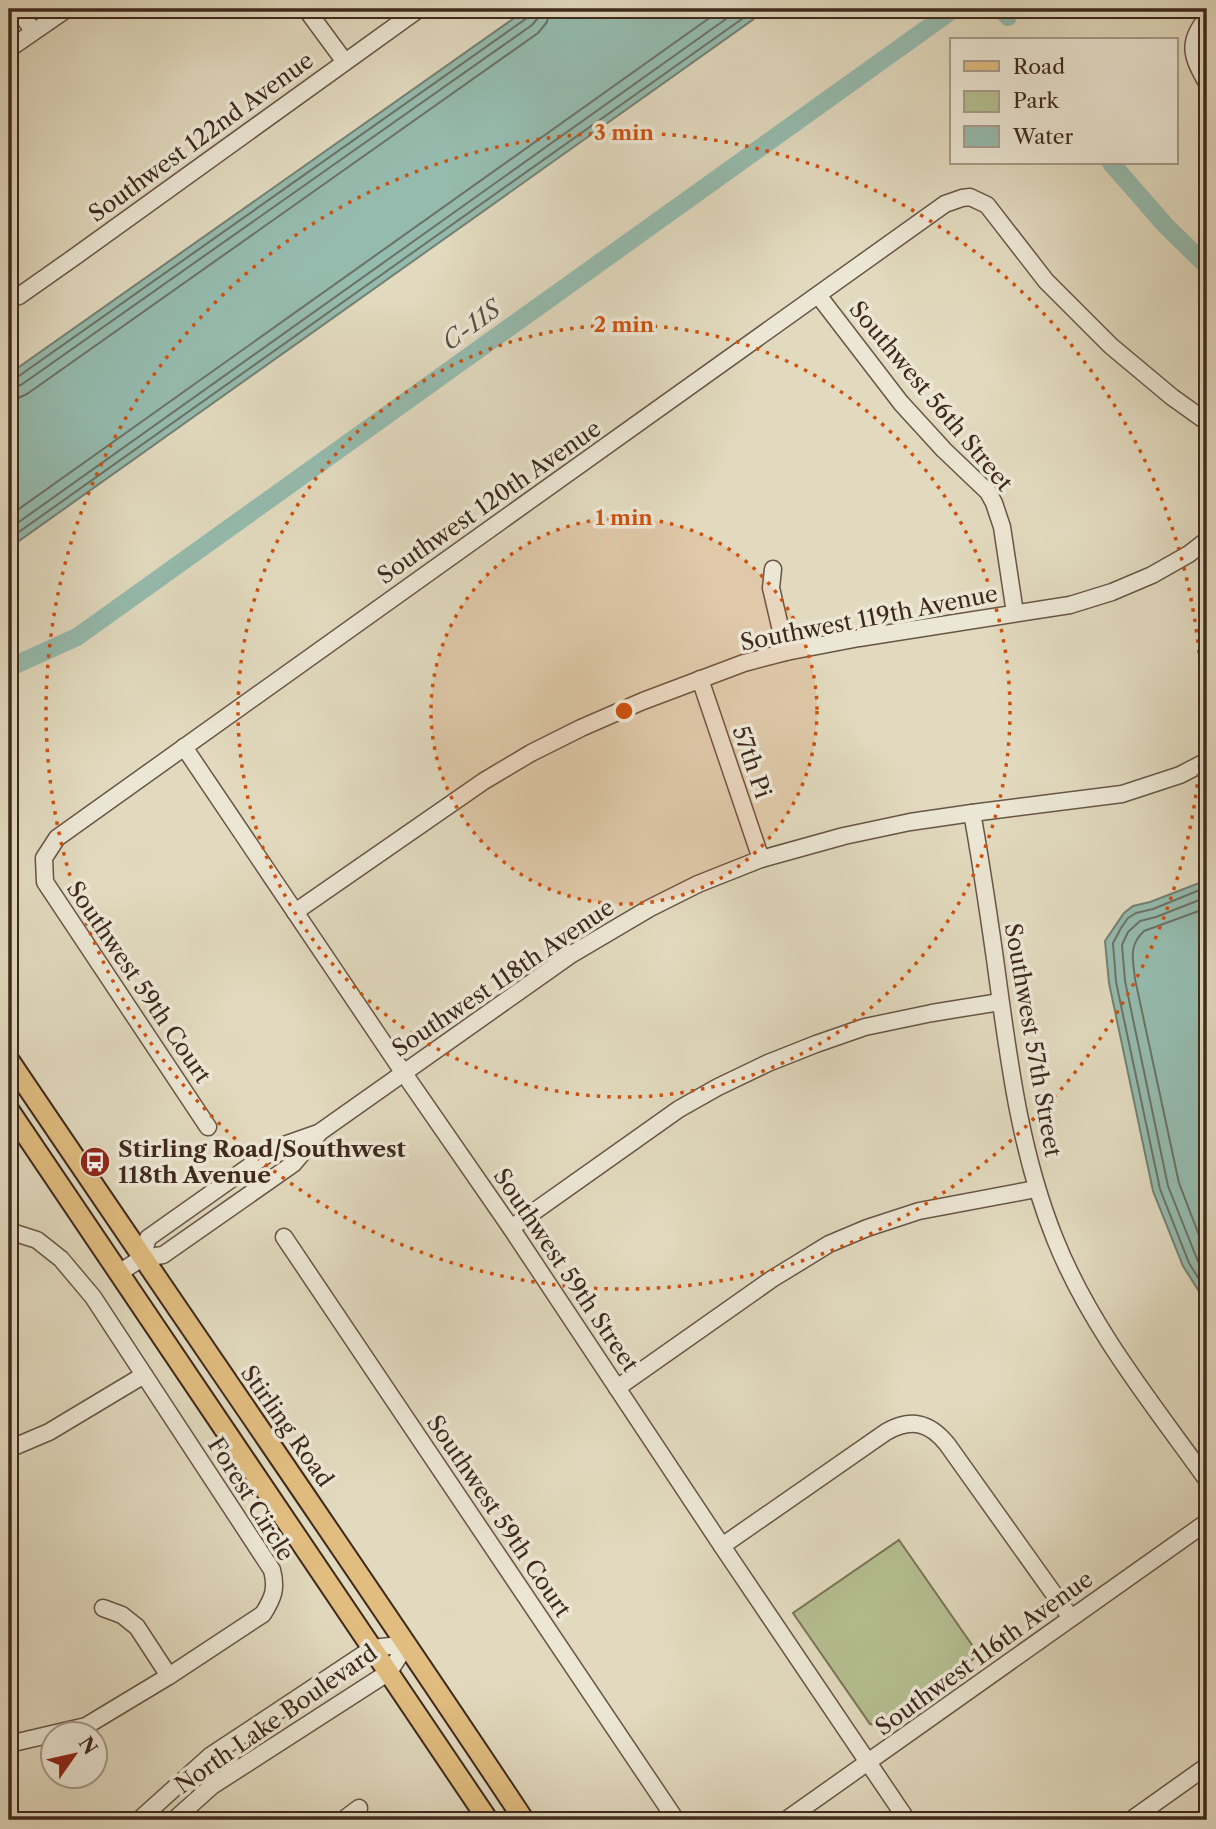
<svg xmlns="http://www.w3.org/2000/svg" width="1216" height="1829" font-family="'Libre Caslon Text',serif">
  <rect width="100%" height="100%" fill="#e2dabf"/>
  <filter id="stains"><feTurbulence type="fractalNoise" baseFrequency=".00286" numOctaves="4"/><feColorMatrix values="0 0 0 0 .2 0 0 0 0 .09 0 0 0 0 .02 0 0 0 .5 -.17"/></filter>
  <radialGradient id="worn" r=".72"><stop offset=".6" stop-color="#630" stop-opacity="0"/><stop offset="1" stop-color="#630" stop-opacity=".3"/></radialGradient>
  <polygon fill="#b4bf91" stroke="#7a7457" stroke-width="2" points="899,1540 979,1655 878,1725 870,1724 793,1613"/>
  <g fill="#95bbae" stroke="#738174" stroke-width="2">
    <polygon points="527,9 768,9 9,548 9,374"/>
    <polygon points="1207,880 1207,1304 1183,1266 1153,1191 1109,983 1105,941 1124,913 1133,906 1150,902"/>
  </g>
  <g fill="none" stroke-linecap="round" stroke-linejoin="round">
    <g stroke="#6a7266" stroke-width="2">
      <polyline points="9,379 16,378 527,18 530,14 530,9"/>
      <polyline points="9,388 21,385 532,25 538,18 539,9"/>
      <polyline points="9,399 18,398 27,394 538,33 547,22 550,9"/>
      <polyline points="9,516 722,9"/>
      <polyline points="9,529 740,9"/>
      <polyline points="9,539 756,9"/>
      <polyline points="1207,887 1153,909 1136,913 1128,918 1121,928 1113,943 1116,982 1160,1189 1189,1263 1207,1292"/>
      <polyline points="1207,897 1156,917 1140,921 1128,932 1122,945 1125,981 1168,1186 1197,1259 1207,1277"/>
      <path d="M 1207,908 L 1144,931 C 1128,946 1133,959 1135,979 L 1179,1183 L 1207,1256"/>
    </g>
    <g stroke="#95bbae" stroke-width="18">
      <polyline points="1002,9 1008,17"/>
      <polyline points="1111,163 1166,226 1207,266"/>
      <polyline points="9,665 15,665 77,637 954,9"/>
    </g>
    <g stroke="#685546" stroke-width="19">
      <g id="minor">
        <polyline points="18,9 33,31"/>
        <polyline points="306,9 345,62"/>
        <path d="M 1207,18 C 1186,43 1192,57 1207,83"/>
        <polyline points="9,49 67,9"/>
        <polyline points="818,295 901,403 944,450 988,492 994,503 1002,527 1015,613"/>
        <polyline points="9,299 19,296 73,258 419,9"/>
        <polyline points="773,569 771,588 786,652"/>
        <polyline points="700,679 761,859"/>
        <polyline points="184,747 403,1072 511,1228 722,1546 907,1820"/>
        <path d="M 972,813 C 981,861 988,910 995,959 C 1008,1054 1019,1150 1055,1239 C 1090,1327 1152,1403 1207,1480"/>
        <polyline points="295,912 484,781 531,753 581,728 643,701 744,663 786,652 859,638 1070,605 1112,592 1152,575 1189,554 1207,540"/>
        <polyline points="208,1127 45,882 44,858 57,838 945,204 962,198 970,197 987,205 1046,281 1111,346 1172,397 1207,422"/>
        <polyline points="511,1228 679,1109 718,1087 768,1063 816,1044 865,1027 932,1013 1000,1002"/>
        <path d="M 9,1231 L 37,1240 L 61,1259 L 93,1297 L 272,1570 C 277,1589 273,1598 263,1614 L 169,1676 L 86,1726 L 9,1744"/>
        <polyline points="284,1237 676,1820"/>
        <polyline points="142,1258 148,1238 257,1161 281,1146 318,1133"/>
        <polyline points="119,1273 142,1258 163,1255 293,1164 320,1132 572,954 650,908 698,884 761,859 844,836 910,822 972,813 1122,794 1180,775 1207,761"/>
        <polyline points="617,1388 772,1279 829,1244 867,1228 919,1211 1036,1189"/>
        <polyline points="9,1449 49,1432 144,1375"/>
        <path d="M 722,1546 L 886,1432 C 911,1418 929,1422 947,1444 L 1071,1618"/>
        <polyline points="103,1608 122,1615 137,1627 169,1676"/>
        <polyline points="139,1820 210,1756 373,1648 407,1644"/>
        <polyline points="174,1820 212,1786 389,1672 407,1644"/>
        <polyline points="343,1820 359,1808"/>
        <polyline points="786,1820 1207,1522"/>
        <polyline points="1131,1820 1207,1766"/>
      </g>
    </g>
    <g stroke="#3f291d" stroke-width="23">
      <g id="major">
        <path d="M 9,1060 C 180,1314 355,1565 524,1820"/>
        <polyline points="9,1110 488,1820"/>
      </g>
    </g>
    <use href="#minor" stroke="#ece7d5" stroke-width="16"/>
    <use href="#major" stroke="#e1bd80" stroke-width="19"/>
  </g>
  <circle cx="624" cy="711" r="193" fill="#cf520f" fill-opacity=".12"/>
  <g fill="none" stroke="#cf520f" stroke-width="3.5" stroke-dasharray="3.5 7">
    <circle cx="624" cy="711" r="193"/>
    <circle cx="624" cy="711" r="386"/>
    <circle cx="624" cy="711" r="578"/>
  </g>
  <defs>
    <g id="bus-disc" transform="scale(1.575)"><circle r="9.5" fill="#8f2418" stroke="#ece7d5"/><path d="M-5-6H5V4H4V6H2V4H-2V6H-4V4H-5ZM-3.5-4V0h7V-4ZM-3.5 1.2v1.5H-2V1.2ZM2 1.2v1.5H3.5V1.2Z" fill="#fff"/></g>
  </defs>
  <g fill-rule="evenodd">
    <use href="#bus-disc" x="95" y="1162"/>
  </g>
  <g text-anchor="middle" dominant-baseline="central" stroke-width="7" stroke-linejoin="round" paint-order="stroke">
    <g font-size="23" fill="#3f291d" stroke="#ece7d5">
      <text transform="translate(201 137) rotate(-36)">Southwest 122nd Avenue</text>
      <text transform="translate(931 396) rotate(50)">Southwest 56th Street</text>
      <text transform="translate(489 502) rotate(-35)">Southwest 120th Avenue</text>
      <text transform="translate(869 618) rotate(-11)">Southwest 119th Avenue</text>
      <text transform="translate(752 762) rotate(71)">57th Pi</text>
      <text transform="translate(503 978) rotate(-34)">Southwest 118th Avenue</text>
      <text transform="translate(139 982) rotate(56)">Southwest 59th Court</text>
      <text transform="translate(1033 1040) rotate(80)">Southwest 57th Street</text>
      <text transform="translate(566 1270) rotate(56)">Southwest 59th Street</text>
      <text transform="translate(287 1426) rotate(55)">Stirling Road</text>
      <text transform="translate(251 1499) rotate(58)">Forest Circle</text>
      <text transform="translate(499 1516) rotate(56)">Southwest 59th Court</text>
      <text transform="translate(984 1653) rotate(-36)">Southwest 116th Avenue</text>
      <text transform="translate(276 1719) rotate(-35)">North Lake Boulevard</text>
    </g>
    <g font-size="23" font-weight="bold" fill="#3f291d" stroke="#ece7d5" text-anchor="start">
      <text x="118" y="1149">Stirling Road/Southwest<tspan x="118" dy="26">118th Avenue</tspan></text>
    </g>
    <g font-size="24" font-style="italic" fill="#544e41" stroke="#ece7d5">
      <text transform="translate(471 325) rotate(-36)">C-11S</text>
    </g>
  </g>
  <circle cx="624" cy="711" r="10" fill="#cf520f" stroke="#ece7d5" stroke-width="3.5"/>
  <g font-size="21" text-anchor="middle" font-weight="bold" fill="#cf520f" stroke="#ece7d5" stroke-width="7" stroke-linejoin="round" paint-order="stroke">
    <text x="624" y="140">3 min</text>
    <text x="624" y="332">2 min</text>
    <text x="624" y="525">1 min</text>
  </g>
  <rect width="1216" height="1829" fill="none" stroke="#e2dabf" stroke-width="35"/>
  <rect x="10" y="10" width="1195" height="1808" fill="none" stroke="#3f291d" stroke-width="3.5"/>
  <rect x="18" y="18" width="1181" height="1794" fill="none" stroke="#3f291d" stroke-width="2"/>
  <rect x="950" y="38" width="228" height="126" fill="#ece7d5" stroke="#a79b8b" stroke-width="2"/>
  <rect x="964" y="61" width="35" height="10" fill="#e1bd80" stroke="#a79b8b" stroke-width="2"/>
  <text x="1013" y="74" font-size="21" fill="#3f291d">Road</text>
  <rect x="964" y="91" width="35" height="21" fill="#b4bf91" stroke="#a79b8b" stroke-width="2"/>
  <text x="1013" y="108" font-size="21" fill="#3f291d">Park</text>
  <rect x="964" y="126" width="35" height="21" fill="#95bbae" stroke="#a79b8b" stroke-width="2"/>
  <text x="1013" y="144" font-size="21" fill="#3f291d">Water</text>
  <g transform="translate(74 1755) rotate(56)"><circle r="33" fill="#ece7d5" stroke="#a79b8b" stroke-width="2"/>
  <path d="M0-5L12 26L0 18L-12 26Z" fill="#8f2418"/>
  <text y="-10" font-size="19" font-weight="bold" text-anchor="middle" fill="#3f291d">N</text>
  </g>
  <rect width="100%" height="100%" filter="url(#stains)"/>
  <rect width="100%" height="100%" fill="url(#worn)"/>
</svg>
